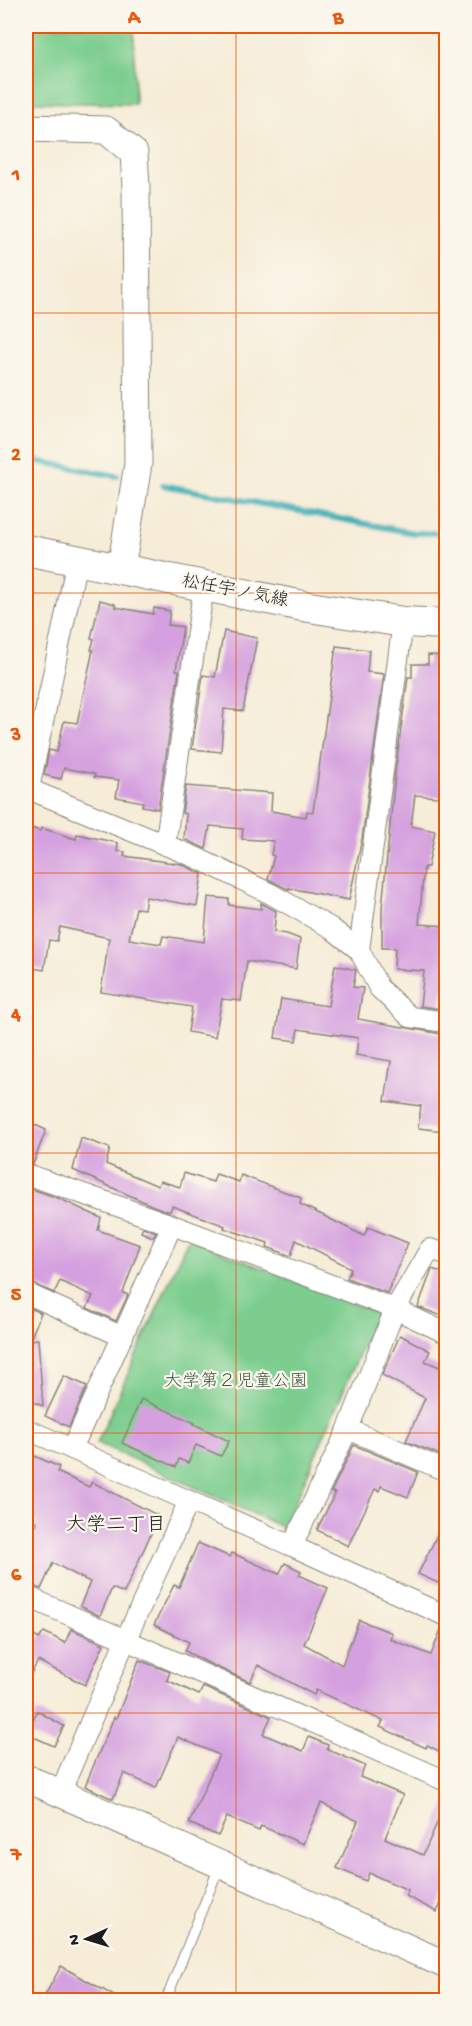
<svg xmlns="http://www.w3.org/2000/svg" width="472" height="2026" font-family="'Gochi Hand','Klee One',sans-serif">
  <rect width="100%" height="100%" fill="#fbf7ec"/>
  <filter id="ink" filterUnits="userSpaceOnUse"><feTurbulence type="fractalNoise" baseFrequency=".0167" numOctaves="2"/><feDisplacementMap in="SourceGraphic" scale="12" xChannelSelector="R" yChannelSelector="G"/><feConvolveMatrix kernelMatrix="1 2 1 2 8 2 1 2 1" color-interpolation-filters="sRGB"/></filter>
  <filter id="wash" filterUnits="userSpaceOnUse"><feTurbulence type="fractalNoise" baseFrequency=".008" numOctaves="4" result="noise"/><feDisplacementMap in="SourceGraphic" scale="24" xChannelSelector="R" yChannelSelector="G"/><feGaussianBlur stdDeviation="1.35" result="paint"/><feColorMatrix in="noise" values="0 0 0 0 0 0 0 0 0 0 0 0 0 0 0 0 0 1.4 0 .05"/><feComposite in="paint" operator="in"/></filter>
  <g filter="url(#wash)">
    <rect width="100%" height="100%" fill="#f6ecd7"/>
    <g fill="#7ccd8e" stroke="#4c7455" stroke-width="1.5">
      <polygon points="26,26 134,26 135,104 26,102"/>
      <polygon points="188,1239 377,1313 284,1528 97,1443"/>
    </g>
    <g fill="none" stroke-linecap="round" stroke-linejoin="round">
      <g stroke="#3eafb6" stroke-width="6">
        <polyline points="26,459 117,476"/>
        <polyline points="163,485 414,533 446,533"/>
      </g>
    </g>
    <g id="blocks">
      <g fill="#d5a0df">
        <polygon points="100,600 115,604 115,607 153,614 154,608 170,611 168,625 183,627 176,670 179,671 158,809 142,806 143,802 116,797 119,780 94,777 95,774 64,768 61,779 44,775 49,750 57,752 64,721 77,723 93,650 91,650 94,639 91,638"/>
        <polygon points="224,631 257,638 243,711 224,709 221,752 192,749 203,675 215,677"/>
        <polygon points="336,646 369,650 367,672 384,674 362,839 349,900 289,888 289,890 268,879 274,856 271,855 274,841 242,839 243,829 210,826 206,849 184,839 186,814 182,813 186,786 272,793 271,811 306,817 307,811 313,812"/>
        <polygon points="428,655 447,656 447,798 415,795 411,826 435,831 428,867 424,867 419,924 447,926 447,990 443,990 441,1009 420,1006 424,971 394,969 395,948 382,948 382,908 395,774 408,677 412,677 412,664 428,664"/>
        <polygon points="26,826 40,831 41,828 76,839 77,834 118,843 117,851 125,852 124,856 181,864 202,874 197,906 146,897 144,909 136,908 129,939 161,944 163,936 204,942 208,897 229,899 229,905 261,909 261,903 276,911 274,932 287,934 300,939 296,969 247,961 241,1001 222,999 215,1037 188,1032 192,1007 101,992 109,938 60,927 57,941 49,940 44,970 26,967"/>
        <polygon points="335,965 356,970 353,987 363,988 358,1019 447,1035 447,1115 444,1131 418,1128 421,1106 385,1101 391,1061 356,1055 358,1038 298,1029 296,1041 275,1038 281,999 328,1006"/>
        <polygon points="26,1121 46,1130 33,1164 26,1162"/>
        <polygon points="81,1138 110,1148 106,1164 158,1186 160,1181 180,1187 184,1173 213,1182 216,1174 239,1182 241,1175 301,1198 300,1204 364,1236 368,1227 408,1243 387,1293 347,1278 351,1268 296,1240 291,1256 267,1247 268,1243 224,1228 225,1226 172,1206 170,1211 167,1211 151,1205 73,1170"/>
        <polygon points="26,1187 58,1198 101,1218 98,1230 140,1245 123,1293 128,1295 116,1321 87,1308 93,1296 60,1281 54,1293 26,1281"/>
        <polygon points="143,1227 156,1232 153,1237 141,1232"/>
        <polygon points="432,1269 447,1274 447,1318 418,1307"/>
        <polygon points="26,1306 41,1313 30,1340 38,1339 43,1406 26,1399"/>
        <polygon points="400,1335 430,1351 425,1361 447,1370 447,1458 406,1441 425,1398 382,1375"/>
        <polygon points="64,1376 87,1386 69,1427 45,1416"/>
        <polygon points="141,1399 195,1423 194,1424 229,1441 221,1456 196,1445 188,1463 179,1459 176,1467 122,1443"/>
        <polygon points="354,1445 418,1472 408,1497 381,1486 379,1491 375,1489 348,1546 317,1530 335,1493 331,1492"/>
        <polygon points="26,1452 59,1467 57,1472 89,1487 92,1482 159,1516 124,1593 112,1588 100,1616 80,1606 90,1582 53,1563 41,1589 26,1584 26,1548 37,1522 26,1516"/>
        <polygon points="447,1515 447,1587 418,1574"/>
        <polygon points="198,1543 230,1557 232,1553 279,1574 285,1563 301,1571 299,1575 328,1588 304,1644 342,1665 359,1620 392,1633 390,1639 431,1655 442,1627 447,1628 447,1755 427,1745 426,1748 380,1727 383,1721 316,1690 314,1695 258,1665 250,1682 212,1665 185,1651 189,1642 154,1625 174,1585 179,1587"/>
        <polygon points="71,1629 104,1644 85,1685 38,1661 26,1683 26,1631 39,1639 44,1632 65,1643"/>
        <polygon points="139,1660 170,1672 167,1680 199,1695 203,1687 271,1717 263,1734 303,1751 309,1737 328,1745 327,1749 365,1766 360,1777 403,1795 385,1838 423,1855 447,1800 447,1890 437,1912 406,1896 408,1890 369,1873 366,1881 337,1868 358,1821 321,1803 303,1844 261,1826 259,1831 227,1817 218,1836 189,1823 219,1755 178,1737 156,1788 124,1773 113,1799 85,1786 114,1717 116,1719"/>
        <polygon points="37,1711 64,1726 54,1746 27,1734"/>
        <polygon points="61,1966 123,2001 42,2001"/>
      </g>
    </g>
  </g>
  <g filter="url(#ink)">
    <use href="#blocks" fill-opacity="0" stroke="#89847a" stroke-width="1.5"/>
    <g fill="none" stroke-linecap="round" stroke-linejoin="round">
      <g stroke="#89847a" stroke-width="11">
        <polyline id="lane" points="167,2000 166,2000 219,1867"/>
      </g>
      <g stroke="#89847a" stroke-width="22">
        <g id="street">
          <polyline points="26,788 195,857 271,894 331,928 359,950 379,988 410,1017 446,1022"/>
          <polyline points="29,789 77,560"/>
          <polyline points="165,845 204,586"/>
          <polyline points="359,950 403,622"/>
          <polyline points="26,1174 172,1225 395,1309 430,1249 446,1254"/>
          <polyline points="172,1225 72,1449 189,1501"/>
          <polyline points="26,1293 123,1337"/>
          <polyline points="26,1429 72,1449"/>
          <polyline points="348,1429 446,1471"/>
          <polyline points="292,1546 446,1616"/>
          <polyline points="26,1596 446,1781"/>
          <polyline points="60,1793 125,1641 189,1501 292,1546 348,1429 395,1309 446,1333"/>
        </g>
      </g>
      <g stroke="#89847a" stroke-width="29">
        <g id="secondary">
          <polyline points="26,128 106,130 134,153 136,187 138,464 121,569"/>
          <polyline points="26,1778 446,1965"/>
        </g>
      </g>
      <g stroke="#89847a" stroke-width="32">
        <polyline id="primary" points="26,550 303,606 403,622 446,624"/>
      </g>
      <use href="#lane" stroke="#fff" stroke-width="9"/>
      <use href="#street" stroke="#fff" stroke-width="20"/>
      <use href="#secondary" stroke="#fff" stroke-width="27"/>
      <use href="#primary" stroke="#fff" stroke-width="30"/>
    </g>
  </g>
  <path fill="none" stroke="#e8590c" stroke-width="1.5" stroke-opacity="0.55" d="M 236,26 L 236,2000M 26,313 L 446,313M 26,593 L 446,593M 26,873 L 446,873M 26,1153 L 446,1153M 26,1433 L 446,1433M 26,1713 L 446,1713"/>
  <g text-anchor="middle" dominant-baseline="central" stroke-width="4.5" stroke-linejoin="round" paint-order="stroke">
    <g font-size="18" fill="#1c1c1c" stroke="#fbf7ec">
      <text transform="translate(235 592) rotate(11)">松任宇ノ気線</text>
    </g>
    <g font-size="18" fill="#3e5a44" stroke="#fbf7ec">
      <text x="236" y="1382">大学第２児童公園</text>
    </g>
    <g font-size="20" fill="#1c1c1c" stroke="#fbf7ec">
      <text x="116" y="1526">大学二丁目</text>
    </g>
  </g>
  <rect width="472" height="2026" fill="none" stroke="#fbf7ec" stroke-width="66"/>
  <g transform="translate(87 1939) rotate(266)" stroke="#fbf7ec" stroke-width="4.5" paint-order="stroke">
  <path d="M0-4.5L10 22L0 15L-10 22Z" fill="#1c1c1c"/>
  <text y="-9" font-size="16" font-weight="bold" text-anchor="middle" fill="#1c1c1c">N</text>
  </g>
  <rect x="33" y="33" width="406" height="1960" fill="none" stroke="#e8590c" stroke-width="2"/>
  <g font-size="20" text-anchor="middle" font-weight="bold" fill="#e8590c">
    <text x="134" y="23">A</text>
    <text x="338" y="23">B</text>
    <text x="16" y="180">1</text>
    <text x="16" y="460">2</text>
    <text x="16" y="740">3</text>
    <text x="16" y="1020">4</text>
    <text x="16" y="1300">5</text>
    <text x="16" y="1580">6</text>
    <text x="16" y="1860">7</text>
  </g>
</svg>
